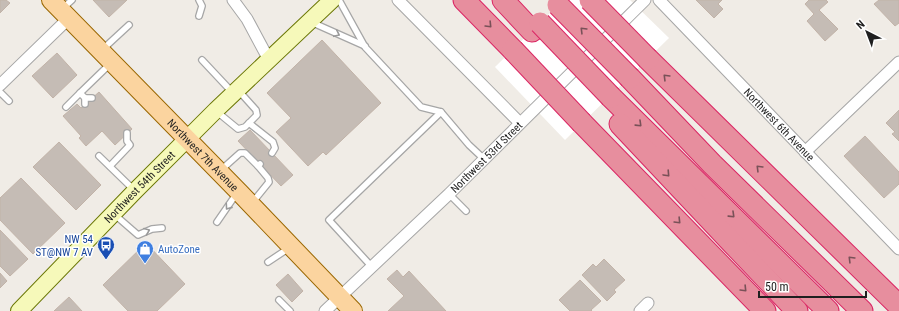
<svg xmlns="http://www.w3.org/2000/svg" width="899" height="311" font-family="'Roboto Condensed',sans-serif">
  <rect width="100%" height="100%" fill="#f0ece6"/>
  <polygon fill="#fff" points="563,0 630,0 669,38 565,140 495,67"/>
  <g fill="#c5bcb5" stroke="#c2b3a8">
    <polygon points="0,0 6,0 10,3 0,13"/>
    <polygon points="93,0 127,0 109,17"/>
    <polygon points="696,0 722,0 718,4 723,9 714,18"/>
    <polygon points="809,0 826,0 828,2 819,10 838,29 825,41 807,21 814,14 805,4"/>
    <polygon points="879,0 899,0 899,23 895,26 874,4"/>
    <polygon points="322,40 381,103 326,155 323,152 308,166 276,132 291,118 267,93"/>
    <polygon points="57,53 77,75 53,98 32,76"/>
    <polygon points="99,92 132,129 115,145 102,131 86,146 79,138 81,136 63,116 77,104 81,108"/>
    <polygon points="899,110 899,141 892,134 895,132 886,123"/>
    <polygon points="250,130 293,175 281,186 238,141"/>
    <polygon points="865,136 899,172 899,184 884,198 844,156"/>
    <polygon points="59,142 101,185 76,210 33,167"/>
    <polygon points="21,178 65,223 33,254 0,220 0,198"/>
    <polygon points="0,230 28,259 10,276 0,266"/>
    <polygon points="146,243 185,284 157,311 128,311 103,285"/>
    <polygon points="604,259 625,280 614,290 616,292 607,301 582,275 593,264 596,267"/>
    <polygon points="397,270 403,277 409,271 446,311 388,311 404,296 387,279"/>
    <polygon points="0,273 7,281 0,288"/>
    <polygon points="288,274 303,291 292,302 276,285"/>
    <polygon points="580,280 601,301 591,310 592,311 570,311 559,300"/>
    <polygon points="69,297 82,311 54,311"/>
  </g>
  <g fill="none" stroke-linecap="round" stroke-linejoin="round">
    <g stroke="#a6a6a6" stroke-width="8">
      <g id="service">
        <polyline points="199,0 202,6 199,16"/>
        <polyline points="339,0 365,47 421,107 441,112 469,145 484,159"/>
        <polyline points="63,8 72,0"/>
        <polyline points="311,22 365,46"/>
        <polyline points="103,49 129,25"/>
        <polyline points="202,60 232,92"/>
        <polyline points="0,92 9,101"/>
        <polyline points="80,93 110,64"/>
        <polyline points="85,98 92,98"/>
        <polyline points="66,107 80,93 85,98 85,104"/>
        <polyline points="216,111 238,129 245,127 257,115 256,110 238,90"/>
        <polyline points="249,123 273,142 275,148 272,153"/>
        <polyline points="99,156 134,190"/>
        <polyline points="110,166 130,145 127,141 127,133"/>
        <polyline points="221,170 240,153 245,153 258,166"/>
        <polyline points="449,194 466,211"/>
        <polyline points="252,203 269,182 268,178 258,166 260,164"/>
        <polyline points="115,215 138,235 152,229 162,228"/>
        <polyline points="217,222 237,193"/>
        <polyline points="268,262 289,248"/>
        <polyline points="372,267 329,220 441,112"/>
        <polyline points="279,300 290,311"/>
      </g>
    </g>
    <g stroke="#a6a6a6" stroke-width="13">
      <g id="minor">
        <polyline points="233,0 247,19 269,60"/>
        <polyline points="398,0 520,123"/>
        <path id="s1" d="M 659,0 L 899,249"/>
        <polyline points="0,85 69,18"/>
        <polyline points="805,152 899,62"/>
        <path id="s2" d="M 325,311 L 449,194 L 645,0"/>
        <polyline points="640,311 648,303"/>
      </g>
    </g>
    <g stroke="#6b7705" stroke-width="18">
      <g id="secondary">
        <path id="s3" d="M 19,311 L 135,191 L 216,110 L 332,0"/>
      </g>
    </g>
    <g stroke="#9a6701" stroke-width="20">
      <g id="primary">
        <path id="s4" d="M 51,0 L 239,192 L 353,311"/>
      </g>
    </g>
    <g stroke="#db2664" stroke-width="23">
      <g id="motorway">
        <polyline points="464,0 513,50"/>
        <polyline points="503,0 532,31"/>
        <polyline points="648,59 899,306"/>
        <polyline points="630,78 712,164 862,311"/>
        <polyline points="611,97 828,311"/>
        <polyline points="582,123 765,311"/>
        <polyline points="620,124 734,245 797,311"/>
      </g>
    </g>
    <use href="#service" stroke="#fff" stroke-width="5.5"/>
    <use href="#minor" stroke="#fff" stroke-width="11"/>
    <use href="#secondary" stroke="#f6f9ba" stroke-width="16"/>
    <use href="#primary" stroke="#fbd49f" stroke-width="18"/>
    <use href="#motorway" stroke="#e78e9e" stroke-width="21"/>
    <g stroke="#db2664" stroke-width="23" stroke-linecap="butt">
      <g id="motorway-bridge">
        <polyline points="590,0 648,59"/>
        <polyline points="558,5 630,78"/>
        <polyline points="540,23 611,97"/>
        <polyline points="513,50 582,123"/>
      </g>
    </g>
    <use href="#motorway-bridge" stroke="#e78e9e" stroke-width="21"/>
  </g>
  <defs><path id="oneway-chevron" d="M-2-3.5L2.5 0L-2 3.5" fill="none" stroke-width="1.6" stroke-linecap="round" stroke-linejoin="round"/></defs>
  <g stroke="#795158">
    <use href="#oneway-chevron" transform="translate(489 25) rotate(46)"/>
    <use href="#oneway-chevron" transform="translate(583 30) rotate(-135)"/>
    <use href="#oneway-chevron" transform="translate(666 77) rotate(-135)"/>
    <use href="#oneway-chevron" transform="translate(639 124) rotate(44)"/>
    <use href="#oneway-chevron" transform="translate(759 168) rotate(-135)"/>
    <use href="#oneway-chevron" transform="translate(667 174) rotate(47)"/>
    <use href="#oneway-chevron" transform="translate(732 215) rotate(44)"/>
    <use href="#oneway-chevron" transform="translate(678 221) rotate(46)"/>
    <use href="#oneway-chevron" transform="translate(851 259) rotate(-135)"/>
    <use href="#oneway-chevron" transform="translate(744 289) rotate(46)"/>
  </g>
  <g stroke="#9a9a9a">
    <use href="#oneway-chevron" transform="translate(337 34) rotate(25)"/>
    <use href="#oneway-chevron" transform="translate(228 207) rotate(125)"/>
    <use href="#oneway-chevron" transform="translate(147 231) rotate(-22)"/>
  </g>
  <defs>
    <g id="bus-pin" transform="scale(0.9)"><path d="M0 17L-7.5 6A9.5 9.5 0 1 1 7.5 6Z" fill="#1a4fb4" stroke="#fff"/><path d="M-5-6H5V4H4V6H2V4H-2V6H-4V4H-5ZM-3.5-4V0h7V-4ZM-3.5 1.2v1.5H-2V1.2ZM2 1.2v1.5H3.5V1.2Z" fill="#fff"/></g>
    <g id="shop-pin" transform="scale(0.9)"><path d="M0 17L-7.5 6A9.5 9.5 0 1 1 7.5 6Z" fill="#3f7fe0" stroke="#fff"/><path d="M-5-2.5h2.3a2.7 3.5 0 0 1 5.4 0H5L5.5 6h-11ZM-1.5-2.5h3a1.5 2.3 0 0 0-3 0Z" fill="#fff"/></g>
  </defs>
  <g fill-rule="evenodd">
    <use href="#bus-pin" x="106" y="245"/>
    <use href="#shop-pin" x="145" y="249"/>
  </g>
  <g text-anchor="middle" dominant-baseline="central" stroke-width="3" stroke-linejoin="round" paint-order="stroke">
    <g font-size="11" fill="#1f1f1f" stroke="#fff">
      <text stroke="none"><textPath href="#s1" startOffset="173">Northwest 6th Avenue</textPath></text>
      <text stroke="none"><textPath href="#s4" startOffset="217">Northwest 7th Avenue</textPath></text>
      <text stroke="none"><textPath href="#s2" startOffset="223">Northwest 53rd Street</textPath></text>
      <text stroke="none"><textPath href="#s3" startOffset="173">Northwest 54th Street</textPath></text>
    </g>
    <g font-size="11" fill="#164399" stroke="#fff" text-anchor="end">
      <text x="93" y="239">NW 54<tspan x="93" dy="13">ST@NW 7 AV</tspan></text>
    </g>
    <g font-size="11" fill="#366cbe" stroke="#fff" text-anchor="start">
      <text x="158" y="249">AutoZone</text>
    </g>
  </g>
  <g transform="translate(867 32) rotate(318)" stroke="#ffffff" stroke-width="3" paint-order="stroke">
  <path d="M0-3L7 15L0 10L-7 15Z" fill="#1f1f1f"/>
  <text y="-6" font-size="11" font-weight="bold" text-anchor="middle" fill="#1f1f1f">N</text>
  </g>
  <path d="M759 291v6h107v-6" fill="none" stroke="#1f1f1f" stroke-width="2"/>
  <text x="765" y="291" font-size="12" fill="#1f1f1f" stroke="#ffffff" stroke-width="3" paint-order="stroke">50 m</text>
</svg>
